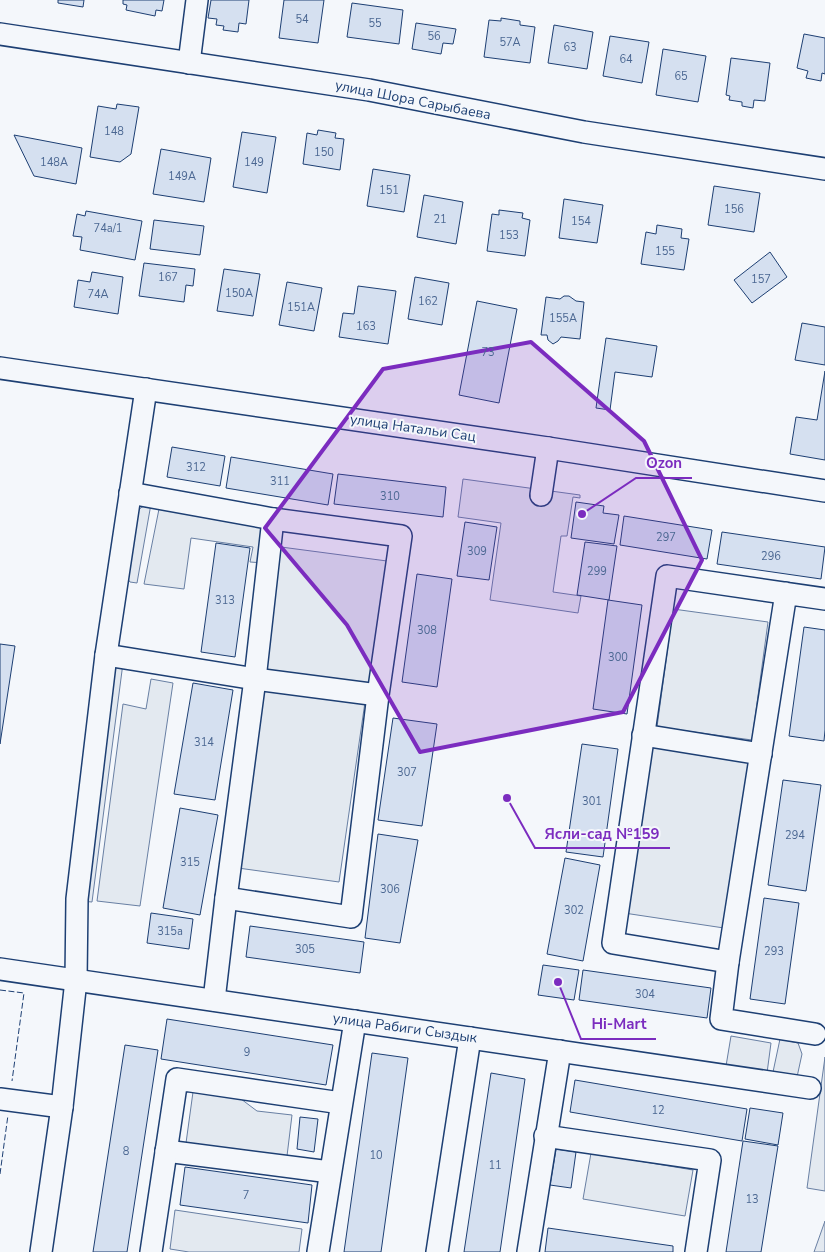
<svg xmlns="http://www.w3.org/2000/svg" width="825" height="1252" font-family="'Nunito Sans',sans-serif">
  <rect width="100%" height="100%" fill="#f4f7fb"/>
  <g fill="#e3e9f0" stroke="#687fa3">
    <polygon points="151,504 137,583 130,582 127,578 132,515 142,507"/>
    <polygon points="160,504 264,528 264,563 250,562 253,547 191,538 184,589 144,584"/>
    <polygon points="281,547 387,561 371,686 265,672"/>
    <polygon points="673,609 768,622 752,740 657,727"/>
    <polygon points="123,663 92,902 81,901 111,670"/>
    <polygon points="151,679 173,683 140,906 97,901 123,704 146,709"/>
    <polygon points="263,688 365,702 339,882 238,868"/>
    <polygon points="650,741 750,757 724,928 624,913"/>
    <polygon points="731,1036 771,1043 767,1073 726,1066"/>
    <polygon points="780,1039 798,1043 802,1054 797,1077 773,1072"/>
    <polygon points="825,1057 825,1191 807,1188"/>
    <polygon points="193,1092 241,1099 257,1111 292,1115 287,1156 186,1143"/>
    <polygon points="591,1153 693,1170 685,1216 583,1199"/>
    <polygon points="175,1210 302,1229 299,1252 189,1252 170,1249"/>
    <polygon points="825,1221 825,1252 814,1252"/>
  </g>
  <polygon fill="#e3e8f0" stroke="#687fa3" points="463,479 580,495 580,498 573,497 567,536 561,536 553,592 581,596 578,613 490,600 501,523 458,517"/>
  <g fill="#d5e0f0" stroke="#1d3f73">
    <polygon points="58,0 84,0 83,7 58,3"/>
    <polygon points="123,0 164,0 162,11 156,10 155,16 126,10 127,5 123,4"/>
    <polygon points="211,0 249,0 246,24 239,23 238,32 223,30 224,26 216,25 217,19 208,18"/>
    <polygon points="284,0 324,0 318,43 279,38"/>
    <polygon points="352,3 403,10 399,44 347,37"/>
    <polygon points="501,18 520,21 520,25 535,27 530,63 484,57 489,20 501,21"/>
    <polygon points="416,23 456,29 453,44 443,43 441,54 412,49"/>
    <polygon points="554,25 593,32 587,69 548,63"/>
    <polygon points="804,34 825,38 825,74 822,73 821,81 806,78 808,71 797,68"/>
    <polygon points="610,36 649,42 642,83 603,76"/>
    <polygon points="663,49 706,56 698,102 656,95"/>
    <polygon points="731,58 770,63 765,101 754,100 753,108 742,106 742,102 729,100 730,96 726,95"/>
    <polygon points="117,104 139,107 131,154 120,162 90,157 98,106 116,109"/>
    <polygon points="318,130 336,133 335,138 344,139 340,170 303,164 307,133 317,135"/>
    <polygon points="242,132 276,137 267,193 233,187"/>
    <polygon points="14,135 82,148 76,184 34,176"/>
    <polygon points="161,149 211,158 204,202 153,194"/>
    <polygon points="373,169 410,175 404,212 367,206"/>
    <polygon points="714,186 760,193 754,232 708,225"/>
    <polygon points="424,195 463,202 456,244 417,237"/>
    <polygon points="564,199 603,205 597,243 559,238"/>
    <polygon points="499,210 523,213 522,218 530,220 525,256 487,251 492,214 499,215"/>
    <polygon points="86,211 142,221 135,260 80,250 82,237 73,236 77,214 85,216"/>
    <polygon points="154,220 204,226 200,255 150,249"/>
    <polygon points="657,225 682,229 681,238 689,239 684,270 641,264 646,232 656,234"/>
    <polygon points="770,252 787,277 752,303 734,280"/>
    <polygon points="144,263 195,269 193,286 186,285 184,302 139,296"/>
    <polygon points="224,269 260,274 253,316 217,311"/>
    <polygon points="92,272 123,277 118,314 74,307 78,280 90,282"/>
    <polygon points="415,277 449,283 442,325 408,319"/>
    <polygon points="287,282 322,288 314,331 279,325"/>
    <polygon points="358,286 396,291 388,344 339,337 343,313 354,314"/>
    <polygon points="564,296 569,296 576,301 584,302 580,339 561,337 558,341 553,344 548,340 547,335 541,335 546,297 560,299"/>
    <polygon points="477,301 517,309 499,403 459,395"/>
    <polygon points="802,323 825,327 825,365 795,360"/>
    <polygon points="606,338 657,346 652,377 615,372 610,410 596,408"/>
    <polygon points="825,371 825,460 790,454 796,417 817,420"/>
    <polygon points="172,447 225,456 220,486 167,477"/>
    <polygon points="231,457 333,474 328,505 226,488"/>
    <polygon points="338,474 446,487 443,517 334,504"/>
    <polygon points="576,502 604,506 603,513 619,515 614,544 571,538"/>
    <polygon points="624,516 712,530 707,559 620,545"/>
    <polygon points="465,522 497,527 489,580 457,576"/>
    <polygon points="722,532 825,547 821,579 717,564"/>
    <polygon points="585,542 617,546 609,600 577,595"/>
    <polygon points="216,543 250,548 235,657 201,652"/>
    <polygon points="417,574 452,579 437,687 402,682"/>
    <polygon points="608,600 642,605 627,714 593,709"/>
    <polygon points="804,627 825,630 825,730 824,741 789,736"/>
    <polygon points="0,644 15,646 0,744"/>
    <polygon points="193,683 233,690 215,800 174,794"/>
    <polygon points="393,718 437,724 422,826 378,820"/>
    <polygon points="582,744 618,749 603,857 566,852"/>
    <polygon points="783,780 821,785 806,891 768,885"/>
    <polygon points="180,808 218,815 200,915 163,908"/>
    <polygon points="378,834 418,840 400,943 365,938"/>
    <polygon points="565,858 600,865 583,961 547,954"/>
    <polygon points="764,898 799,903 785,1004 750,999"/>
    <polygon points="151,913 193,919 189,949 147,943"/>
    <polygon points="250,926 364,942 360,973 246,957"/>
    <polygon points="543,965 579,970 574,1000 538,995"/>
    <polygon points="583,970 711,988 707,1018 579,1000"/>
    <polygon points="167,1019 333,1045 326,1085 161,1059"/>
    <polygon points="125,1045 158,1050 127,1252 93,1252"/>
    <polygon points="372,1053 408,1058 381,1252 344,1252"/>
    <polygon points="491,1073 525,1079 500,1252 464,1252"/>
    <polygon points="575,1080 747,1109 742,1141 570,1112"/>
    <polygon points="750,1108 783,1113 778,1145 745,1139"/>
    <polygon points="300,1117 318,1119 314,1152 297,1149"/>
    <polygon points="743,1141 778,1146 761,1252 726,1252"/>
    <polygon points="556,1149 576,1152 571,1188 550,1185"/>
    <polygon points="185,1167 312,1185 308,1223 180,1205"/>
    <polygon points="548,1228 673,1246 673,1252 545,1252"/>
  </g>
  <g fill="none" stroke-linecap="round" stroke-linejoin="round">
    <g stroke="#1d3f73" stroke-width="24">
      <g id="minor">
        <polyline points="0,34 369,90 584,132 825,169"/>
        <polyline points="189,63 197,0"/>
        <polyline points="0,368 548,448 825,491"/>
        <polyline points="130,493 273,519 401,536 378,695 351,917 226,898"/>
        <polyline points="541,495 548,448"/>
        <polyline points="786,593 728,962 613,943 667,576 825,599"/>
        <polyline points="106,655 255,679 378,695"/>
        <polyline points="643,735 761,754"/>
        <polyline points="728,962 721,1019 815,1034"/>
        <polyline points="0,969 810,1088"/>
        <polyline points="214,1000 226,898 255,679 273,519"/>
        <polyline points="0,1099 62,1107"/>
        <polyline points="545,1136 710,1160 696,1252"/>
        <polyline points="166,1151 330,1172"/>
        <polyline points="41,1252 62,1107 76,980 77,899 106,655 146,389"/>
        <polyline points="151,1252 177,1079 341,1103"/>
        <polyline points="318,1252 355,1021"/>
        <polyline points="437,1252 470,1038"/>
        <polyline points="528,1252 560,1051"/>
      </g>
    </g>
    <use href="#minor" stroke="#f4f7fb" stroke-width="21"/>
    <g stroke="#1d3f73" stroke-width="1" stroke-dasharray="6 2.5" stroke-linecap="butt">
      <polyline points="0,990 24,993 12,1081"/>
      <polyline points="0,1174 8,1115"/>
    </g>
  </g>
  <path fill="#7b2cbf" fill-opacity="0.2" stroke="#7b2cbf" stroke-width="4" stroke-linejoin="round" d="M 531,342 L 644,441 L 702,560 L 623,712 L 420,752 L 347,625 L 265,528 L 383,369 Z"/>
  <g text-anchor="middle" dominant-baseline="central" stroke-width="4" stroke-linejoin="round" paint-order="stroke">
    <g font-size="11" fill="#4b6792">
      <text x="302" y="19">54</text>
      <text x="375" y="23">55</text>
      <text x="434" y="36">56</text>
      <text x="510" y="42">57А</text>
      <text x="570" y="47">63</text>
      <text x="626" y="59">64</text>
      <text x="681" y="76">65</text>
      <text x="114" y="131">148</text>
      <text x="324" y="152">150</text>
      <text x="54" y="162">148А</text>
      <text x="254" y="162">149</text>
      <text x="182" y="176">149А</text>
      <text x="389" y="190">151</text>
      <text x="734" y="209">156</text>
      <text x="440" y="219">21</text>
      <text x="581" y="221">154</text>
      <text x="108" y="228">74а/1</text>
      <text x="509" y="235">153</text>
      <text x="665" y="251">155</text>
      <text x="168" y="277">167</text>
      <text x="761" y="279">157</text>
      <text x="239" y="293">150А</text>
      <text x="98" y="294">74А</text>
      <text x="428" y="301">162</text>
      <text x="301" y="307">151А</text>
      <text x="563" y="318">155А</text>
      <text x="366" y="326">163</text>
      <text x="488" y="352">73</text>
      <text x="196" y="467">312</text>
      <text x="280" y="481">311</text>
      <text x="390" y="496">310</text>
      <text x="666" y="537">297</text>
      <text x="477" y="551">309</text>
      <text x="771" y="556">296</text>
      <text x="597" y="571">299</text>
      <text x="225" y="600">313</text>
      <text x="427" y="630">308</text>
      <text x="618" y="657">300</text>
      <text x="204" y="742">314</text>
      <text x="407" y="772">307</text>
      <text x="592" y="801">301</text>
      <text x="795" y="835">294</text>
      <text x="190" y="862">315</text>
      <text x="390" y="889">306</text>
      <text x="574" y="910">302</text>
      <text x="170" y="931">315а</text>
      <text x="305" y="949">305</text>
      <text x="774" y="951">293</text>
      <text x="645" y="994">304</text>
      <text x="247" y="1052">9</text>
      <text x="658" y="1110">12</text>
      <text x="126" y="1151">8</text>
      <text x="376" y="1155">10</text>
      <text x="495" y="1165">11</text>
      <text x="246" y="1195">7</text>
      <text x="752" y="1199">13</text>
    </g>
    <g font-size="14" fill="#1d3f73" stroke="#f4f7fb">
      <text transform="translate(413 100) rotate(11)">улица Шора Сарыбаева</text>
      <text transform="translate(413 428) rotate(8)">улица Натальи Сац</text>
      <text transform="translate(405 1028) rotate(8)">улица Рабиги Сыздык</text>
    </g>
  </g>
  <path fill="none" stroke="#7b2cbf" stroke-width="2" d="M582 514L636 478H692M507 798L535 848H670M558 982L581 1039H656"/>
  <g fill="#7b2cbf" stroke="#f4f7fb" stroke-width="2">
    <circle cx="582" cy="514" r="5"/>
    <circle cx="507" cy="798" r="5"/>
    <circle cx="558" cy="982" r="5"/>
  </g>
  <g font-size="15" text-anchor="middle" font-weight="bold" fill="#7b2cbf" stroke="#f4f7fb" stroke-width="4" stroke-linejoin="round" paint-order="stroke">
    <text x="664" y="468">Ozon</text>
    <text x="602" y="839">Ясли-сад №159</text>
    <text x="619" y="1029">Hi-Mart</text>
  </g>
</svg>
